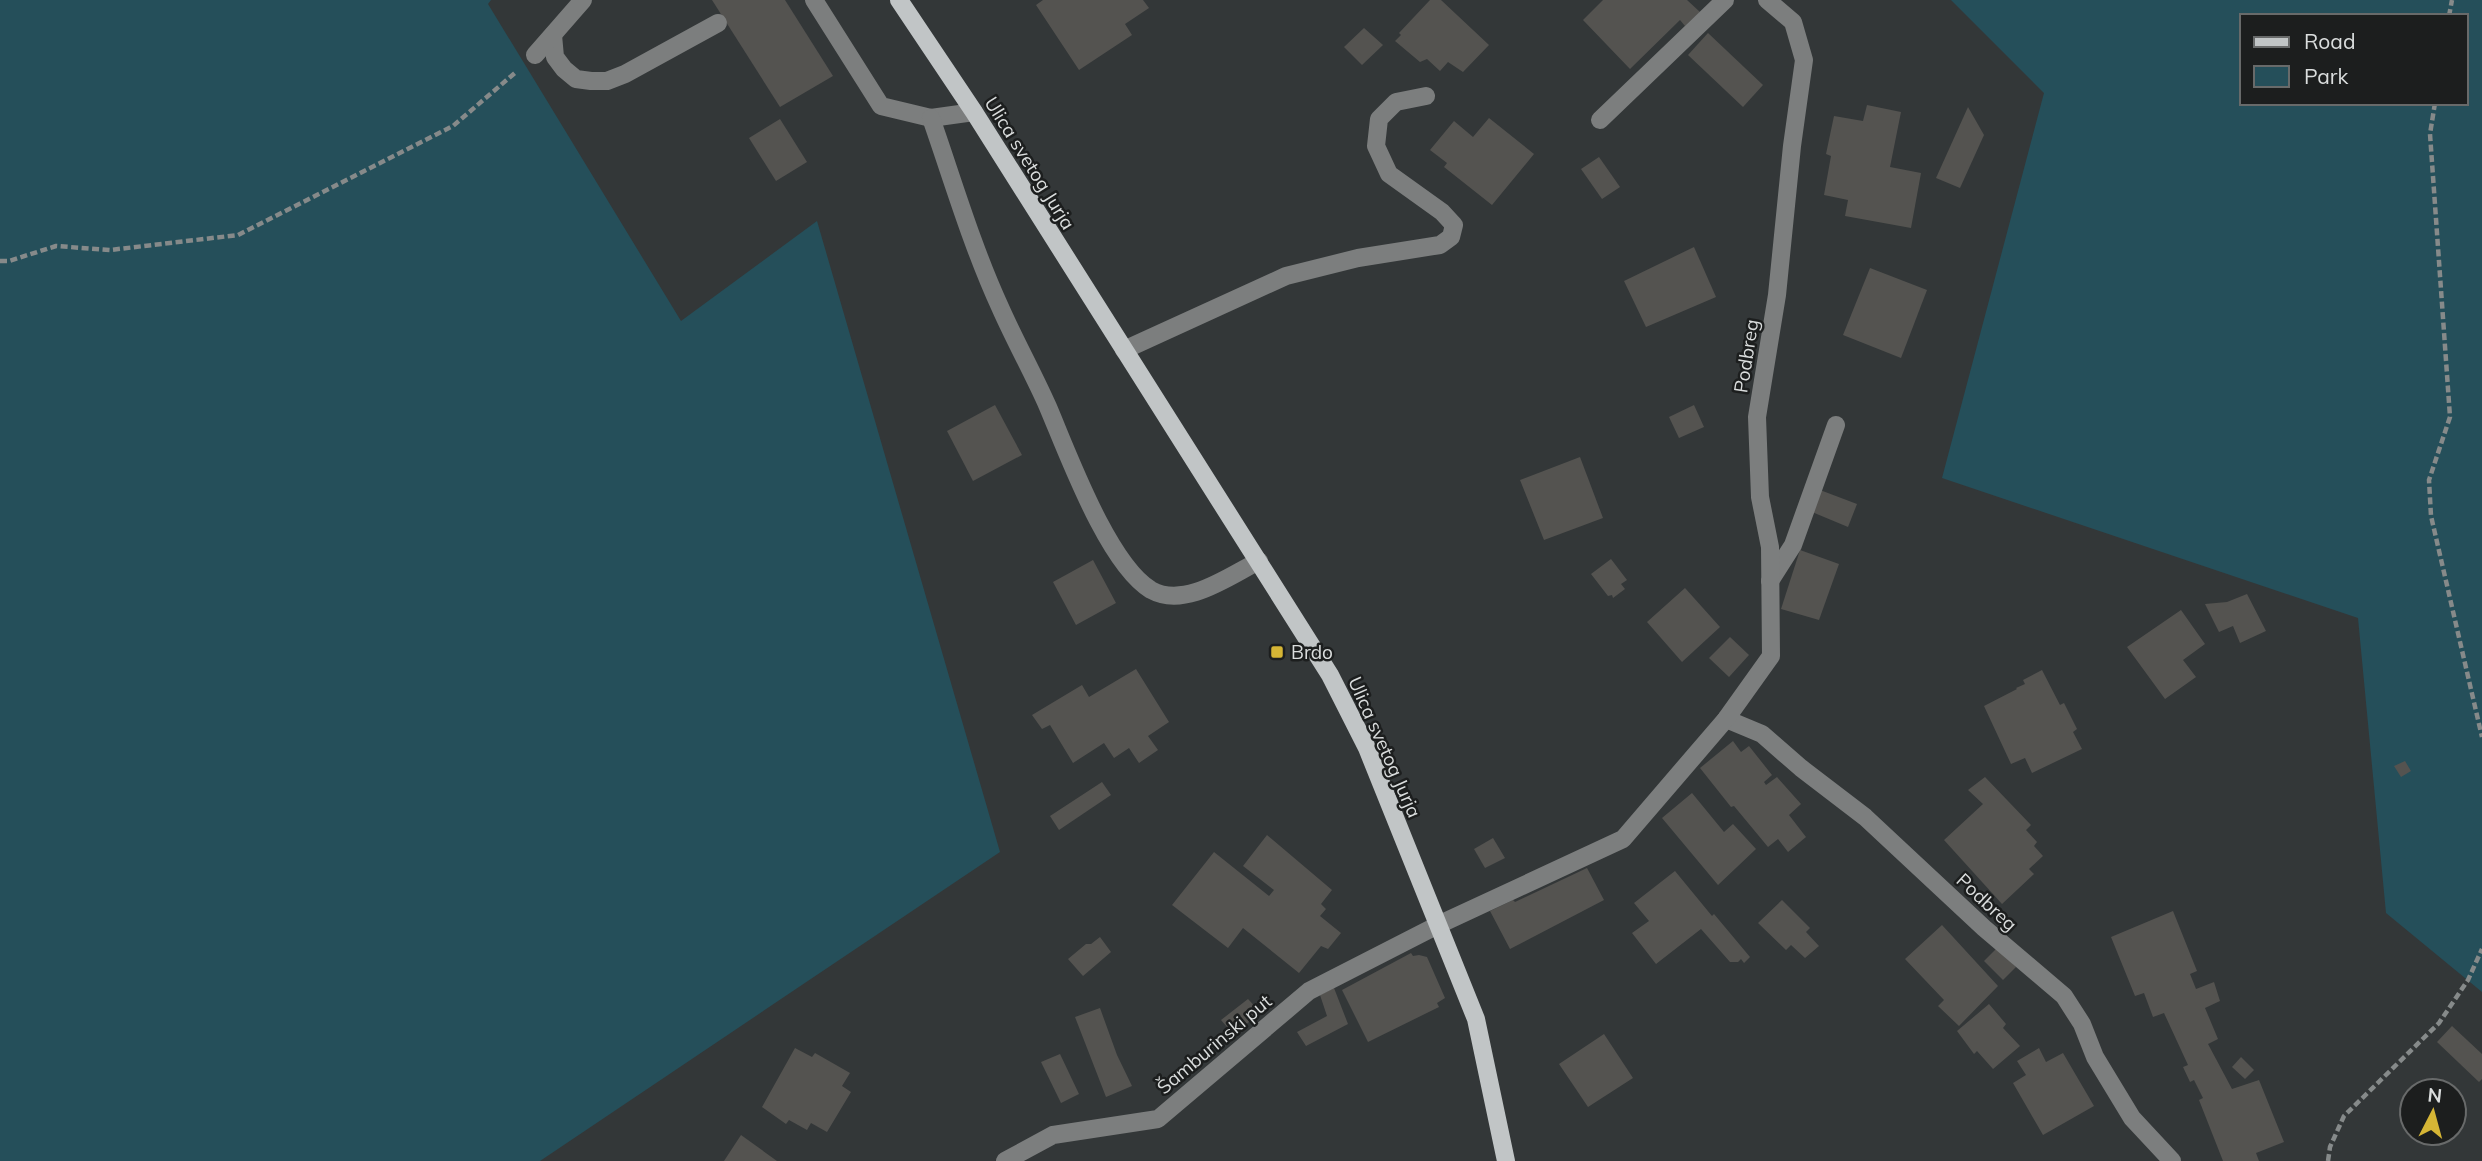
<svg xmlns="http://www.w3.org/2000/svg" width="2482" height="1161" font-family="Mulish,sans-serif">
  <rect width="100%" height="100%" fill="#333738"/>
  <g fill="#254f5a" fill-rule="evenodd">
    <polygon points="0,0 491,0 488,4 681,321 817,221 1000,852 540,1161 0,1161"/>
    <path d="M 1951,0 L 2482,0 L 2482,992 L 2386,913 L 2358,618 L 1942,478 L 2044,93 ZM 2242,16 L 2466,16 L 2466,103 L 2242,103 Z"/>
  </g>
  <g fill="#545350">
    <polygon points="712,0 785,0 833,76 780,107"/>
    <polygon points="1043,0 1143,0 1149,8 1125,24 1132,35 1079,70 1036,5"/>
    <polygon points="1430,0 1441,0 1489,45 1463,72 1448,62 1440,71 1427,59 1420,62 1395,41 1401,35 1399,33"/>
    <polygon points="1603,0 1687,0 1700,12 1685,26 1680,20 1630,69 1583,20"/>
    <polygon points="1364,28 1383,45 1362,65 1344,47"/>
    <polygon points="1708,33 1763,85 1743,107 1688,55"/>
    <polygon points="1867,105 1901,112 1890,167 1921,173 1911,228 1845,216 1848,200 1824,195 1831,156 1826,154 1834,116 1863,121"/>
    <polygon points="1968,107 1984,135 1960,188 1936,178"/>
    <polygon points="1489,118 1534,154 1492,205 1444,167 1447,163 1430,150 1454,121 1473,137"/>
    <polygon points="780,119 807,162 776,181 749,138"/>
    <polygon points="1599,157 1620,187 1602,199 1581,169"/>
    <polygon points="1694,247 1716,297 1646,327 1624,281"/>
    <polygon points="1870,268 1927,290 1901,358 1843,335"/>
    <polygon points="995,405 1022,455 973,481 947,431"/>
    <polygon points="1694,405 1704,427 1679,438 1669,417"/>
    <polygon points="1580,457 1603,518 1544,540 1520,480"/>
    <polygon points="1820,490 1857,504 1848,527 1812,512"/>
    <polygon points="1800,550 1839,564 1819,620 1781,609"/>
    <polygon points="1611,559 1627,580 1621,584 1625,589 1613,598 1612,595 1608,596 1591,574"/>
    <polygon points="1093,560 1116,603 1076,625 1053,582"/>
    <polygon points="1685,588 1720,627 1682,662 1647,622"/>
    <polygon points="2247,594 2266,631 2240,643 2233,626 2219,632 2205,604 2227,602"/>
    <polygon points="2181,610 2205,644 2183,660 2196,677 2165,699 2127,647"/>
    <polygon points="1730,637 1749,655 1729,677 1709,658"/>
    <polygon points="1136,669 1169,722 1148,736 1158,750 1139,763 1129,748 1114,758 1104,743 1073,763 1050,725 1042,729 1032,715 1082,685 1089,697"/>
    <polygon points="2042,670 2060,705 2064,703 2077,729 2073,732 2082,749 2032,773 2025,758 2011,764 1984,706 2017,689 2016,688 2025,684 2023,680"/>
    <polygon points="1733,741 1741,752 1749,746 1772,775 1764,782 1766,785 1777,777 1801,804 1789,815 1806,837 1788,852 1778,839 1768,847 1734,806 1731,807 1700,768"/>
    <polygon points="2405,761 2411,771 2401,777 2394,766"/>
    <polygon points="1985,777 2031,825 2026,830 2037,842 2034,846 2043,856 2029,869 2034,874 2002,904 1944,840 1983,804 1968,790"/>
    <polygon points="1102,782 1111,795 1059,830 1050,816"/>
    <polygon points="1692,793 1724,832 1733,824 1756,849 1718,885 1662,818"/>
    <polygon points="1267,835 1332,890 1321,904 1326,909 1320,916 1341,933 1328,949 1321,946 1299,973 1243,928 1228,948 1172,905 1214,852 1269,896 1274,890 1243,866"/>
    <polygon points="1493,838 1505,858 1485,868 1474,849"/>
    <polygon points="1587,868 1604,900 1510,949 1490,911 1513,900 1515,902"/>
    <polygon points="1675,871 1712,916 1714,914 1750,957 1744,963 1741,959 1738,962 1730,962 1701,929 1656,964 1632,933 1649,921 1634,903"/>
    <polygon points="1782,900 1810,928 1806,932 1819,946 1805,958 1791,945 1786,950 1758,923"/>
    <polygon points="2173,911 2197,971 2190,974 2196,989 2214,982 2220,1001 2205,1008 2218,1039 2208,1044 2232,1089 2259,1080 2284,1142 2256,1153 2259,1161 2223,1161 2199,1100 2203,1098 2194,1080 2190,1082 2183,1067 2188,1065 2164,1013 2153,1017 2144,993 2135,996 2111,937"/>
    <polygon points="1942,925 1998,986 1959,1026 1938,1006 1944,1000 1905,959"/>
    <polygon points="1100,937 1111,952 1083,976 1068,959 1086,944 1091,944"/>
    <polygon points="1997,948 2016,967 2003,980 1984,961"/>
    <polygon points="1411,953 1413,956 1419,955 1427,957 1445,998 1437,1003 1439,1007 1368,1042 1342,990"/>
    <polygon points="1334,988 1348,1024 1306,1046 1297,1032 1327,1016 1320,995"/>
    <polygon points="1248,999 1261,1013 1233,1034 1221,1020"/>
    <polygon points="1989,1004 2006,1024 2003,1028 2020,1046 1993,1069 1977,1051 1974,1054 1957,1031"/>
    <polygon points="1100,1008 1117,1055 1132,1086 1106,1097 1075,1017"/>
    <polygon points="2452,1026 2482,1054 2482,1079 2479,1082 2437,1042"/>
    <polygon points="1604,1034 1633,1078 1588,1107 1559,1064"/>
    <polygon points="795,1048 812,1057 815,1053 850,1073 842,1086 851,1092 827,1132 811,1123 807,1130 789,1120 786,1124 762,1107"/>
    <polygon points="2039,1048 2046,1062 2063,1053 2094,1106 2043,1135 2013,1083 2026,1075 2017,1061"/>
    <polygon points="1060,1054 1079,1094 1061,1103 1041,1062"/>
    <polygon points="2241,1057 2254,1070 2245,1079 2232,1067"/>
    <polygon points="741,1135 777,1161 724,1161"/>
  </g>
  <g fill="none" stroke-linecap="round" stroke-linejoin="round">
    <g stroke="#868a8a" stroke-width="4.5" stroke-dasharray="7 3.5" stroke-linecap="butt">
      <polyline points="2449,16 2452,0"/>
      <polyline points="2435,103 2430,134 2450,417 2429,480 2431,516 2482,737"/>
      <polyline points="0,261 9,261 56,246 110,250 238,235 453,126 516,72"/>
      <polyline points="2328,1161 2330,1147 2344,1116 2439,1023 2468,980 2482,949"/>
    </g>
    <g stroke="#7c7e7e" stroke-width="18">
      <polyline points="814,0 881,106 931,118 974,112"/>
      <polyline points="553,35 555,57 564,69 576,79 591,81 607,81 625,74 718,23"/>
      <polyline points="535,55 583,0"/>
      <path d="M 931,118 C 953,181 972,246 1000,307 C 1015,341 1033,373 1048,407 C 1068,454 1108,564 1151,590 C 1185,609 1229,576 1259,561"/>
      <polyline points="1600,120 1725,0"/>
      <polyline points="1124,350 1286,276 1358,258 1440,245 1451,237 1454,225 1442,212 1389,174 1376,146 1379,119 1396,102 1426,96"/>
      <polyline points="1770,581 1793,545 1836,425"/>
      <polyline points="1726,719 1762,734 1801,768 1865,817 1984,928 2064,996 2082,1024 2095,1057 2132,1118 2172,1161"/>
      <polyline points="1005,1161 1053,1135 1158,1119 1309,991 1438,925 1623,839 1726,719 1771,656 1770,547 1760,497 1757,417 1777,295 1792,146 1804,60 1793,22 1767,0"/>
    </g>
    <polyline stroke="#c1c5c6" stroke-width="18" points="899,0 974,112 1330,675 1367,748 1476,1019 1506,1161"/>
  </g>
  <rect fill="#d5b535" stroke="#1c1e1e" stroke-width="2.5" x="1270" y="645" width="14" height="14" rx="3.5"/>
  <g text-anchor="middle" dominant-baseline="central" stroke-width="5" stroke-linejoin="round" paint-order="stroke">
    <g font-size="19" fill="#dadddd" stroke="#1c1e1e">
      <text transform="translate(1030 163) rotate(58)">Ulica svetog Jurja</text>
      <text transform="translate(1746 356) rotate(-81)">Podbreg</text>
      <text transform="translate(1385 747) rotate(66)">Ulica svetog Jurja</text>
      <text transform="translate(1987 902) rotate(43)">Podbreg</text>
      <text transform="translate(1214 1044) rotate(-40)">Šamburinski put</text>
    </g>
    <g font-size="19" fill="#dadddd" stroke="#1c1e1e" text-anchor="start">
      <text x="1291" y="652">Brdo</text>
    </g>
  </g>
  <rect x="2240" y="14" width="228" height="91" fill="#1c1e1e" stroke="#686a6a" stroke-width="2"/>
  <rect x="2254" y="37" width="35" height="10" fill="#c1c5c6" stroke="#686a6a" stroke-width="2"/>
  <text x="2304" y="49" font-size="21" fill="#dadddd">Road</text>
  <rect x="2254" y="66" width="35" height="21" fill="#254f5a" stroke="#686a6a" stroke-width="2"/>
  <text x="2304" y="84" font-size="21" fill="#dadddd">Park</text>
  <g transform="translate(2433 1112) rotate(6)"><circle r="33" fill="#1c1e1e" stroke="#686a6a" stroke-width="2"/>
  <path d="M0-5L12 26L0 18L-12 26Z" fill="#d5b535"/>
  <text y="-10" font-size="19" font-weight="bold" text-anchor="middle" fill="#dadddd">N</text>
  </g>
</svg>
